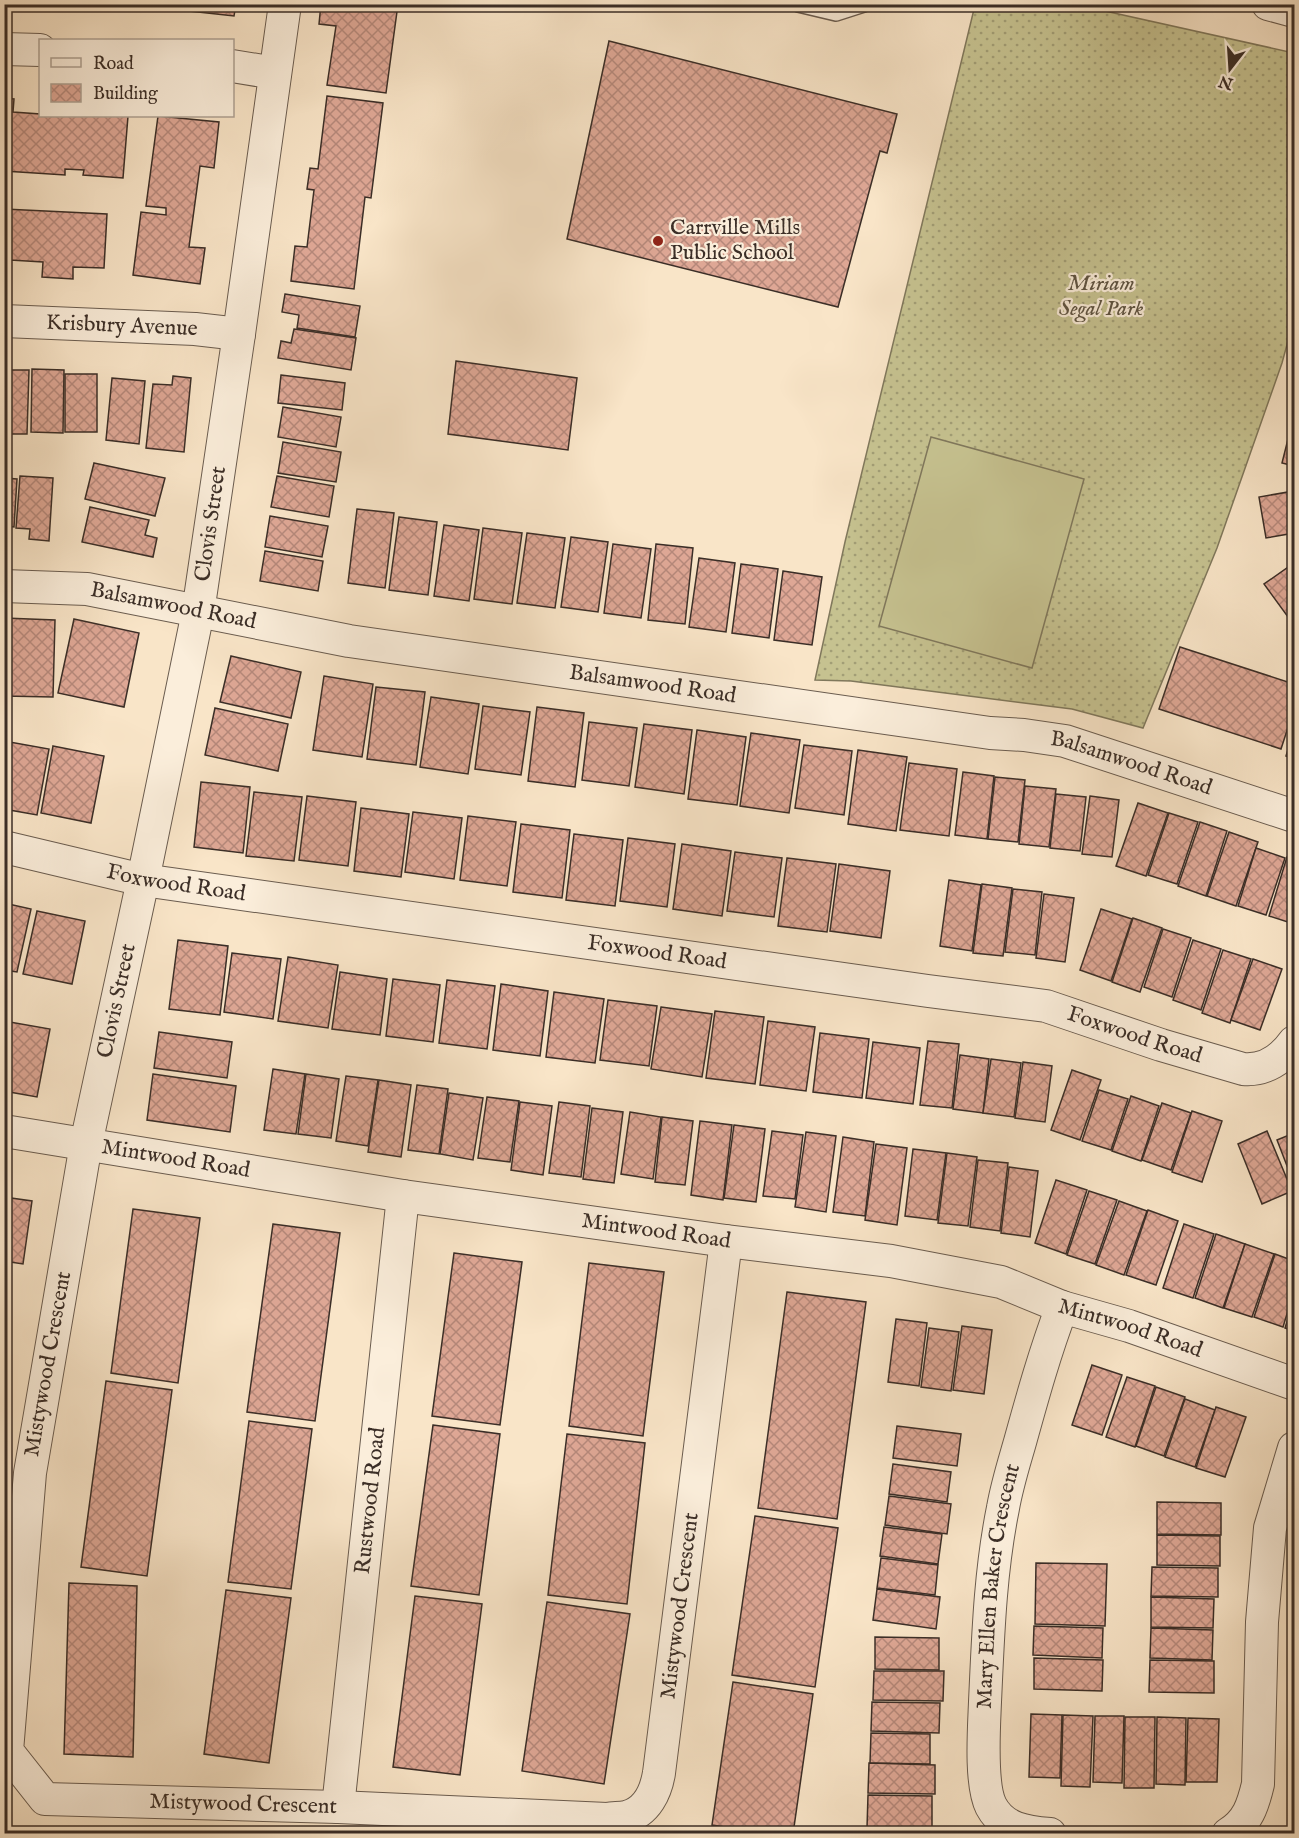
<svg xmlns="http://www.w3.org/2000/svg" width="1299" height="1838" font-family="'IM FELL English',serif">
  <defs>
    <pattern id="grass-dots" width="8" height="8" patternUnits="userSpaceOnUse" patternTransform="scale(1.5)"><rect width="8" height="8" fill="#c6c290"/><path d="M2 2h.1M6 6h.1" fill="none" stroke="#a29e76" stroke-width="1.8" stroke-linecap="round"/></pattern>
    <pattern id="building-cross-hatch" width="8" height="8" patternUnits="userSpaceOnUse" patternTransform="scale(1.5)"><rect width="8" height="8" fill="#dea795"/><path d="M0 0l8 8M0 8l8-8" fill="none" stroke="#b5887a"/></pattern>
  </defs>
  <rect width="100%" height="100%" fill="#f9e5c8"/>
  <filter id="stains"><feTurbulence type="fractalNoise" baseFrequency=".00333" numOctaves="4"/><feColorMatrix values="0 0 0 0 .2 0 0 0 0 .09 0 0 0 0 .02 0 0 0 .5 -.17"/></filter>
  <radialGradient id="worn" r=".72"><stop offset=".6" stop-color="#630" stop-opacity="0"/><stop offset="1" stop-color="#630" stop-opacity=".3"/></radialGradient>
  <polygon fill="url(#grass-dots)" stroke="#80785c" stroke-width="1.5" points="975,5 1078,5 1294,53 1294,319 1282,363 1217,548 1143,728 1072,709 851,681 815,680 845,542"/>
  <polygon fill="#c6c290" stroke="#80785c" stroke-width="1.5" points="931,437 1084,479 1032,668 879,626"/>
  <g fill="url(#building-cross-hatch)" stroke="#3b2e27" stroke-width="1.5">
    <polygon points="104,4 144,4 144,8 104,7"/>
    <polygon points="171,4 236,4 234,16 171,9"/>
    <polygon points="321,4 398,4 386,93 327,85 336,26 319,24"/>
    <polygon points="609,41 897,114 887,153 880,151 838,307 567,239"/>
    <polygon points="327,96 383,103 371,198 365,197 354,289 291,281 295,246 307,247 314,190 307,189 310,168 318,169"/>
    <polygon points="4,98 14,99 13,112 40,114 40,116 128,116 123,178 83,175 84,170 65,169 65,175 4,171"/>
    <polygon points="158,116 219,122 214,168 200,166 189,247 205,248 200,284 133,275 141,212 166,215 166,208 146,206"/>
    <polygon points="4,209 107,214 104,268 73,267 73,279 42,277 43,262 10,260 9,275 4,275"/>
    <polygon points="285,294 360,306 355,337 297,328 299,315 282,312"/>
    <polygon points="294,329 356,338 351,370 278,358 281,341 291,343"/>
    <polygon points="456,361 577,378 568,450 448,434"/>
    <polygon points="32,369 64,370 63,433 31,432"/>
    <polygon points="11,370 29,370 27,434 4,434 4,381 10,381"/>
    <rect x="65" y="374" width="32" height="58"/>
    <polygon points="281,375 345,383 342,410 278,403"/>
    <polygon points="173,376 191,378 184,452 146,448 153,384 172,385"/>
    <polygon points="112,378 145,381 139,444 106,440"/>
    <polygon points="283,407 341,417 336,447 278,437"/>
    <polygon points="1292,423 1294,424 1294,466 1282,463"/>
    <polygon points="283,442 341,452 336,482 278,473"/>
    <polygon points="94,463 165,478 155,516 85,499"/>
    <polygon points="20,476 53,478 49,541 29,539 30,529 16,528"/>
    <polygon points="277,476 334,486 329,517 271,507"/>
    <polygon points="4,478 17,479 14,527 5,526 4,528"/>
    <polygon points="1294,491 1294,533 1266,538 1259,497"/>
    <polygon points="90,507 149,520 145,535 157,538 153,557 82,542"/>
    <polygon points="357,509 394,513 385,588 348,583"/>
    <polygon points="270,516 328,526 322,557 265,547"/>
    <polygon points="399,517 437,522 428,595 389,590"/>
    <polygon points="444,525 479,530 469,601 434,596"/>
    <polygon points="483,528 522,533 512,604 474,599"/>
    <polygon points="527,533 565,538 555,608 517,603"/>
    <polygon points="571,537 608,542 598,612 561,607"/>
    <polygon points="613,544 651,549 641,618 604,613"/>
    <polygon points="656,544 693,548 685,624 648,620"/>
    <polygon points="265,551 323,561 318,591 260,581"/>
    <polygon points="699,558 735,563 726,632 689,627"/>
    <polygon points="1294,563 1294,612 1288,617 1264,584"/>
    <polygon points="741,564 778,569 769,638 732,633"/>
    <polygon points="783,571 822,577 812,645 774,640"/>
    <polygon points="4,618 55,620 53,697 4,696"/>
    <polygon points="74,619 139,633 124,707 58,693"/>
    <polygon points="1180,647 1294,684 1294,709 1281,749 1159,709"/>
    <polygon points="231,656 301,672 291,718 220,702"/>
    <polygon points="324,676 373,684 362,757 313,750"/>
    <polygon points="376,687 425,692 416,765 367,759"/>
    <polygon points="431,697 479,704 468,774 420,767"/>
    <polygon points="483,706 530,712 521,775 475,769"/>
    <polygon points="537,707 584,713 575,787 528,781"/>
    <polygon points="215,708 288,724 278,771 205,755"/>
    <polygon points="589,722 637,728 629,786 582,780"/>
    <polygon points="644,724 692,730 684,794 635,787"/>
    <polygon points="697,730 746,737 737,805 688,799"/>
    <polygon points="1294,730 1294,759 1286,756"/>
    <polygon points="751,733 800,740 789,813 740,806"/>
    <polygon points="4,741 49,749 37,815 4,809"/>
    <polygon points="804,745 852,751 844,815 795,808"/>
    <polygon points="53,746 104,756 91,823 41,813"/>
    <polygon points="858,750 907,757 896,831 848,824"/>
    <polygon points="909,763 957,769 949,836 900,830"/>
    <polygon points="963,772 994,776 987,839 955,835"/>
    <polygon points="995,777 1025,780 1018,842 988,839"/>
    <polygon points="201,782 250,787 243,853 194,847"/>
    <polygon points="1025,786 1056,789 1049,847 1019,844"/>
    <polygon points="254,792 302,797 294,861 246,856"/>
    <polygon points="1056,794 1086,797 1080,851 1050,848"/>
    <polygon points="307,796 356,802 348,866 299,860"/>
    <polygon points="1090,796 1119,800 1112,857 1082,854"/>
    <polygon points="1138,803 1168,813 1146,876 1116,866"/>
    <polygon points="361,808 409,814 401,877 354,871"/>
    <polygon points="413,812 462,818 454,879 405,872"/>
    <polygon points="1169,813 1198,822 1177,884 1148,875"/>
    <polygon points="468,816 516,822 507,886 460,880"/>
    <polygon points="1200,822 1227,831 1206,896 1178,886"/>
    <polygon points="521,824 570,830 562,898 513,892"/>
    <polygon points="1229,832 1258,842 1236,906 1207,896"/>
    <polygon points="574,834 623,840 615,906 566,900"/>
    <polygon points="628,838 675,844 667,907 620,901"/>
    <polygon points="682,844 731,851 722,916 673,909"/>
    <polygon points="1256,848 1285,858 1266,915 1238,906"/>
    <polygon points="735,852 782,858 774,917 727,911"/>
    <polygon points="1287,857 1294,859 1294,924 1269,916"/>
    <polygon points="787,858 836,864 827,932 778,926"/>
    <polygon points="839,864 890,871 881,938 830,931"/>
    <polygon points="949,880 981,885 972,951 940,946"/>
    <polygon points="982,884 1012,888 1003,956 973,953"/>
    <polygon points="1013,889 1042,892 1035,955 1005,952"/>
    <polygon points="1044,894 1074,898 1065,962 1036,958"/>
    <polygon points="4,903 31,909 17,972 4,970"/>
    <polygon points="1101,909 1132,919 1111,981 1080,970"/>
    <polygon points="37,911 85,921 72,984 23,974"/>
    <polygon points="1133,918 1162,928 1140,992 1112,982"/>
    <polygon points="1163,929 1191,938 1172,997 1144,987"/>
    <polygon points="178,940 228,946 220,1015 169,1009"/>
    <polygon points="1193,940 1221,949 1201,1010 1173,1000"/>
    <polygon points="1223,950 1251,959 1230,1023 1202,1013"/>
    <polygon points="232,953 281,959 273,1019 224,1012"/>
    <polygon points="288,957 338,965 328,1028 278,1021"/>
    <polygon points="1253,959 1282,969 1260,1030 1231,1020"/>
    <polygon points="340,972 387,979 380,1035 332,1029"/>
    <polygon points="393,979 440,985 433,1042 386,1036"/>
    <polygon points="447,980 495,986 487,1049 439,1043"/>
    <polygon points="501,984 548,991 540,1056 493,1050"/>
    <polygon points="554,992 604,999 595,1063 546,1057"/>
    <polygon points="608,1000 657,1006 649,1066 600,1060"/>
    <polygon points="661,1007 712,1014 702,1077 651,1069"/>
    <polygon points="715,1011 764,1017 755,1084 706,1078"/>
    <polygon points="4,1021 50,1029 37,1097 4,1091"/>
    <polygon points="768,1021 815,1027 806,1091 760,1085"/>
    <polygon points="159,1032 232,1042 227,1078 154,1068"/>
    <polygon points="820,1033 869,1039 862,1098 813,1092"/>
    <polygon points="928,1041 959,1044 952,1108 920,1105"/>
    <polygon points="873,1042 920,1048 913,1104 866,1098"/>
    <polygon points="960,1055 989,1059 983,1113 953,1109"/>
    <polygon points="991,1059 1021,1063 1014,1117 983,1113"/>
    <polygon points="1023,1062 1052,1066 1045,1122 1015,1118"/>
    <polygon points="273,1069 305,1074 296,1134 264,1130"/>
    <polygon points="1072,1070 1101,1080 1080,1140 1051,1130"/>
    <polygon points="153,1074 236,1086 230,1132 147,1120"/>
    <polygon points="306,1074 339,1079 331,1138 298,1134"/>
    <polygon points="346,1076 378,1080 368,1146 336,1141"/>
    <polygon points="379,1080 411,1085 401,1157 368,1152"/>
    <polygon points="417,1085 448,1089 439,1154 408,1150"/>
    <polygon points="1099,1090 1128,1099 1111,1150 1082,1141"/>
    <polygon points="449,1093 483,1098 473,1160 440,1154"/>
    <polygon points="1131,1096 1159,1106 1141,1161 1112,1151"/>
    <polygon points="487,1097 519,1101 510,1162 478,1158"/>
    <polygon points="520,1102 552,1106 543,1175 511,1170"/>
    <polygon points="559,1102 590,1106 581,1177 549,1173"/>
    <polygon points="1162,1103 1191,1113 1171,1170 1142,1160"/>
    <polygon points="592,1108 623,1112 614,1183 583,1179"/>
    <polygon points="1192,1111 1222,1121 1202,1182 1172,1172"/>
    <polygon points="630,1112 661,1117 653,1179 621,1174"/>
    <polygon points="662,1117 693,1121 685,1185 655,1182"/>
    <polygon points="700,1121 732,1125 723,1200 691,1195"/>
    <polygon points="734,1125 765,1129 756,1202 724,1198"/>
    <polygon points="772,1131 803,1135 795,1199 763,1196"/>
    <polygon points="1267,1131 1292,1191 1262,1204 1238,1144"/>
    <polygon points="806,1132 836,1136 826,1212 795,1207"/>
    <polygon points="1294,1133 1294,1184 1277,1140"/>
    <polygon points="843,1137 874,1142 865,1216 833,1212"/>
    <polygon points="876,1144 907,1148 897,1225 865,1220"/>
    <polygon points="913,1149 946,1153 937,1220 905,1216"/>
    <polygon points="947,1153 977,1157 968,1226 938,1223"/>
    <polygon points="978,1160 1008,1163 1000,1231 970,1227"/>
    <polygon points="1009,1167 1038,1171 1030,1237 1001,1233"/>
    <polygon points="1056,1180 1087,1190 1066,1254 1035,1243"/>
    <polygon points="1089,1191 1117,1200 1095,1264 1067,1255"/>
    <polygon points="4,1197 32,1201 23,1264 4,1261"/>
    <polygon points="1119,1201 1147,1211 1124,1275 1096,1265"/>
    <polygon points="133,1209 200,1218 178,1383 111,1373"/>
    <polygon points="1148,1210 1178,1221 1156,1285 1126,1275"/>
    <polygon points="273,1224 340,1233 315,1421 247,1412"/>
    <polygon points="1184,1224 1214,1234 1193,1298 1163,1288"/>
    <polygon points="1216,1234 1245,1244 1223,1308 1195,1298"/>
    <polygon points="1245,1244 1274,1254 1252,1317 1224,1308"/>
    <polygon points="454,1253 522,1262 500,1425 432,1416"/>
    <polygon points="1275,1254 1294,1261 1294,1291 1283,1327 1254,1317"/>
    <polygon points="589,1263 664,1272 643,1436 569,1426"/>
    <polygon points="787,1292 866,1302 837,1519 758,1508"/>
    <polygon points="1294,1299 1294,1331 1285,1328"/>
    <polygon points="896,1319 927,1323 919,1386 888,1382"/>
    <polygon points="962,1326 992,1330 984,1394 953,1390"/>
    <polygon points="929,1328 959,1332 951,1391 921,1387"/>
    <polygon points="1092,1365 1122,1375 1102,1435 1072,1425"/>
    <polygon points="1127,1377 1155,1386 1135,1447 1106,1437"/>
    <polygon points="106,1381 172,1390 147,1576 81,1567"/>
    <polygon points="1156,1387 1185,1397 1164,1456 1136,1446"/>
    <polygon points="1185,1399 1215,1410 1195,1467 1165,1457"/>
    <polygon points="1216,1407 1246,1417 1225,1477 1196,1468"/>
    <polygon points="249,1421 312,1429 291,1589 228,1582"/>
    <polygon points="433,1425 500,1434 479,1595 411,1586"/>
    <polygon points="897,1426 961,1434 957,1466 893,1458"/>
    <polygon points="567,1434 645,1443 627,1604 548,1595"/>
    <polygon points="893,1464 951,1472 947,1502 889,1494"/>
    <polygon points="889,1496 951,1504 947,1534 885,1525"/>
    <polygon points="1157,1502 1221,1503 1221,1535 1157,1534"/>
    <polygon points="755,1516 838,1528 815,1687 732,1675"/>
    <polygon points="884,1527 942,1534 938,1564 880,1556"/>
    <polygon points="1157,1535 1220,1536 1220,1566 1157,1565"/>
    <polygon points="881,1558 938,1565 935,1595 877,1588"/>
    <polygon points="1036,1563 1107,1564 1105,1626 1035,1624"/>
    <polygon points="1152,1567 1218,1568 1218,1597 1151,1596"/>
    <polygon points="69,1583 137,1586 133,1757 64,1754"/>
    <polygon points="877,1589 940,1597 936,1629 873,1620"/>
    <polygon points="226,1590 291,1598 269,1763 204,1754"/>
    <polygon points="415,1596 482,1604 460,1775 393,1767"/>
    <polygon points="1151,1597 1214,1599 1213,1628 1151,1627"/>
    <polygon points="547,1602 630,1614 604,1784 522,1771"/>
    <polygon points="1034,1626 1103,1628 1102,1658 1033,1655"/>
    <polygon points="1151,1628 1213,1630 1212,1660 1150,1658"/>
    <polygon points="875,1637 939,1638 939,1670 875,1669"/>
    <polygon points="1034,1658 1103,1660 1102,1691 1034,1689"/>
    <polygon points="1150,1660 1214,1661 1214,1693 1149,1692"/>
    <polygon points="874,1671 944,1671 943,1701 873,1700"/>
    <polygon points="733,1682 813,1694 793,1834 769,1834 712,1825"/>
    <polygon points="872,1702 940,1703 939,1733 871,1731"/>
    <polygon points="1031,1714 1062,1715 1060,1778 1029,1777"/>
    <polygon points="1063,1715 1093,1716 1090,1787 1061,1786"/>
    <polygon points="1095,1716 1124,1716 1122,1783 1093,1782"/>
    <polygon points="1125,1717 1155,1717 1154,1788 1124,1788"/>
    <polygon points="1157,1717 1186,1718 1185,1785 1156,1784"/>
    <polygon points="1188,1718 1219,1719 1217,1782 1186,1782"/>
    <polygon points="871,1733 930,1734 930,1764 870,1763"/>
    <polygon points="869,1763 935,1765 935,1794 868,1793"/>
    <polygon points="868,1795 932,1796 932,1830 867,1828"/>
  </g>
  <g fill="none" stroke-linecap="round" stroke-linejoin="round">
    <g stroke="#6a5c4f" stroke-width="18">
      <polyline id="lane" points="798,4 836,13 864,4"/>
    </g>
    <g stroke="#6a5c4f" stroke-width="34">
      <g id="street">
        <path id="s1" d="M 285,4 L 239,334 L 198,612 L 143,880 L 86,1144 L 30,1473 L 7,1751 L 45,1799 L 338,1807 L 607,1819 C 613,1818 620,1818 626,1817 C 647,1812 656,1791 659,1773 L 726,1241"/>
        <polyline points="1268,4 1294,11"/>
        <polyline points="4,49 40,50"/>
        <polyline points="232,66 275,73"/>
        <path id="s2" d="M 4,321 L 195,329 L 239,334"/>
        <path id="s3" d="M 4,586 L 87,589 L 349,641 L 990,733 L 1024,735 L 1065,741 L 1294,816"/>
        <path id="s4" d="M 4,847 L 143,880 L 928,991 L 1046,1006 L 1161,1045 L 1243,1069 C 1265,1071 1282,1059 1294,1042"/>
        <path id="s5" d="M 4,1131 L 403,1196 L 726,1241 L 891,1261 L 1001,1282 L 1062,1307 L 1129,1326 L 1294,1384"/>
        <path id="s6" d="M 338,1807 L 403,1196"/>
        <path id="s7" d="M 1050,1834 C 1026,1832 1003,1829 991,1806 C 980,1784 984,1728 985,1702 C 988,1637 990,1572 1003,1508 C 1007,1485 1014,1463 1020,1442 C 1033,1395 1045,1352 1062,1307"/>
        <path d="M 1228,1834 C 1248,1822 1253,1805 1258,1784 L 1262,1622 L 1270,1528 L 1294,1448"/>
      </g>
    </g>
    <use href="#lane" stroke="#fbeedb" stroke-width="15"/>
    <use href="#street" stroke="#fbeedb" stroke-width="32"/>
  </g>
  <circle fill="#8f2418" stroke="#fbeedb" stroke-width="2" cx="658" cy="241" r="6"/>
  <g text-anchor="middle" dominant-baseline="central" stroke-width="4.5" stroke-linejoin="round" paint-order="stroke">
    <g font-size="22" fill="#3b2e27" stroke="#fbeedb" text-anchor="start">
      <text x="670" y="228">Carrville Mills<tspan x="670" dy="25">Public School</tspan></text>
    </g>
    <g font-size="22" font-style="italic" fill="#5e5341" stroke="#fbeedb">
      <text x="1101" y="284">Miriam<tspan x="1101" dy="25">Segal Park</tspan></text>
    </g>
    <g font-size="22" fill="#3b2e27" stroke="#fbeedb">
      <text stroke="none"><textPath href="#s2" startOffset="118">Krisbury Avenue</textPath></text>
      <text transform="translate(211 524) rotate(-82)">Clovis Street</text>
      <text stroke="none"><textPath href="#s3" startOffset="171">Balsamwood Road</textPath></text>
      <text stroke="none"><textPath href="#s3" startOffset="657">Balsamwood Road</textPath></text>
      <text stroke="none"><textPath href="#s3" startOffset="1143">Balsamwood Road</textPath></text>
      <text stroke="none"><textPath href="#s4" startOffset="176">Foxwood Road</textPath></text>
      <text stroke="none"><textPath href="#s4" startOffset="662">Foxwood Road</textPath></text>
      <text transform="translate(117 1001) rotate(-78)">Clovis Street</text>
      <text stroke="none"><textPath href="#s4" startOffset="1148">Foxwood Road</textPath></text>
      <text stroke="none"><textPath href="#s5" startOffset="174">Mintwood Road</textPath></text>
      <text stroke="none"><textPath href="#s5" startOffset="660">Mintwood Road</textPath></text>
      <text stroke="none"><textPath href="#s5" startOffset="1146">Mintwood Road</textPath></text>
      <text transform="translate(48 1364) rotate(-80)">Mistywood Crescent</text>
      <text stroke="none"><textPath href="#s6" startOffset="308">Rustwood Road</textPath></text>
      <text stroke="none"><textPath href="#s7" startOffset="290">Mary Ellen Baker Crescent</textPath></text>
      <text stroke="none"><textPath href="#s1" startOffset="2640">Mistywood Crescent</textPath></text>
      <text stroke="none"><textPath href="#s1" startOffset="2030">Mistywood Crescent</textPath></text>
    </g>
  </g>
  <rect width="1299" height="1838" fill="none" stroke="#f9e5c8" stroke-width="24"/>
  <rect x="6" y="6" width="1287" height="1826" fill="none" stroke="#3b2e27" stroke-width="3"/>
  <rect x="12" y="12" width="1275" height="1814" fill="none" stroke="#3b2e27" stroke-width="1.5"/>
  <rect x="39" y="39" width="195" height="78" fill="#fbeedb" stroke="#aea193" stroke-width="1.5"/>
  <rect x="51" y="58" width="30" height="9" fill="#fbeedb" stroke="#aea193" stroke-width="1.5"/>
  <text x="93" y="69" font-size="18" fill="#3b2e27">Road</text>
  <rect x="51" y="84" width="30" height="18" fill="url(#building-cross-hatch)" stroke="#aea193" stroke-width="1.5"/>
  <text x="93" y="99" font-size="18" fill="#3b2e27">Building</text>
  <g transform="translate(1230 69) rotate(197)" stroke="#fbeedb" stroke-width="4.5" paint-order="stroke">
  <path d="M0-4.5L10 22L0 15L-10 22Z" fill="#3b2e27"/>
  <text y="-9" font-size="16" font-weight="bold" text-anchor="middle" fill="#3b2e27">N</text>
  </g>
  <rect width="100%" height="100%" filter="url(#stains)"/>
  <rect width="100%" height="100%" fill="url(#worn)"/>
</svg>
